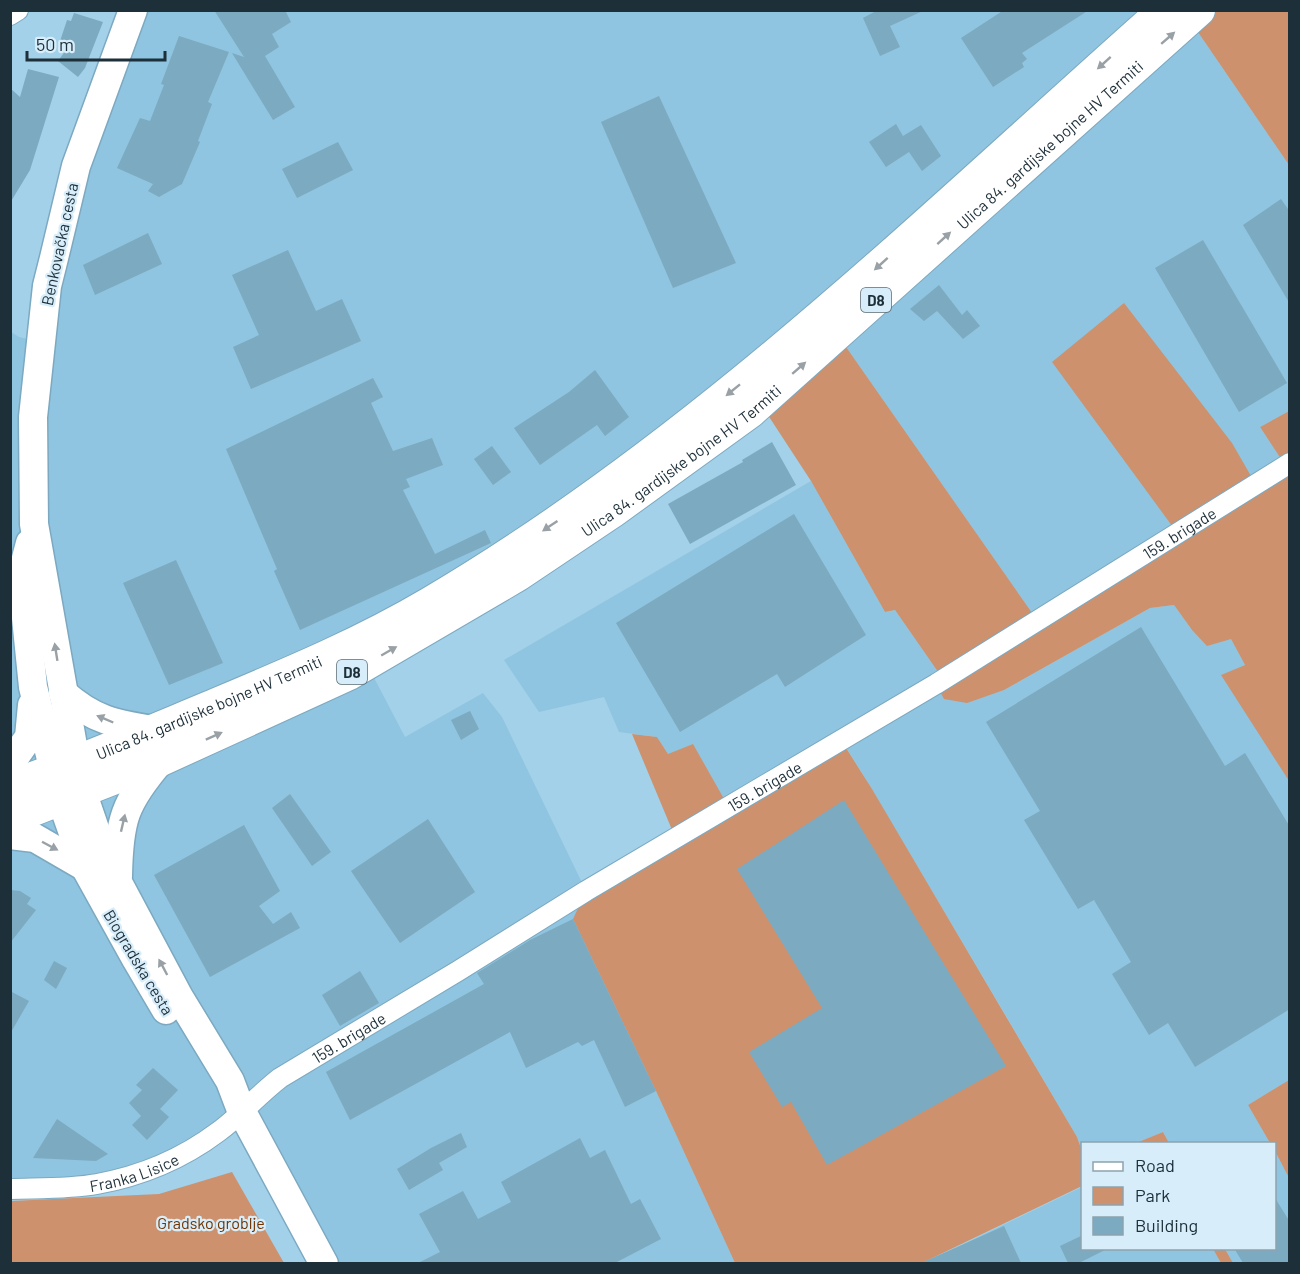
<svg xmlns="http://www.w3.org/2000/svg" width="1300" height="1274" font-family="Barlow,sans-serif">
  <rect width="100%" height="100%" fill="#a2d1e9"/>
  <g fill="#8fc5e0">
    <polygon points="133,11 1139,11 917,231 822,317 360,651 405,737 483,693 502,717 586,891 656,1091 735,1263 324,1263 241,1110 154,1170 11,1189 11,332 19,337 40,342"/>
    <polygon points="1189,19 1289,165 1289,411 1260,427 1285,465 1037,620 837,334"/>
    <polygon points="811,481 885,612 895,610 943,679 1004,690 1150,608 1174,605 1192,630 1231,639 1245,665 1222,675 1289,781 1289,1080 1248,1105 1270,1143 1169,1143 1163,1132 1136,1143 1082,1144 1082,1151 1077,1137 1002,1009 861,771 841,740 728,807 668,754 657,737 619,732 604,697 539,712 504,660"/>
    <polygon points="1275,1151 1289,1178 1289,1263 1233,1263 1225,1249 1274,1248"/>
    <polygon points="1082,1187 1082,1248 1213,1249 1221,1263 922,1264"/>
  </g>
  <g fill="#cd916e">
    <polygon points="1199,11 1289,11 1289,165 1189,19"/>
    <polygon points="1124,303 1232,443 1255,483 1285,465 1260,427 1289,411 1289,781 1221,675 1245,665 1231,639 1207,646 1192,630 1174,605 1150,608 1004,690 967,703 944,699 936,684 943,679 895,610 885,612 811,481 760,403 837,334 1037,620 1178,534 1052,362"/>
    <polygon points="632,734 657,737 668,754 693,744 728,806 841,740 872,789 1077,1137 1082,1151 1082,1186 922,1263 735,1263 656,1091 573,919 586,891 675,837"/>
    <polygon points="1289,1080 1289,1178 1275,1151 1274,1144 1270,1143 1248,1105"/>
    <polygon points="1163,1132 1169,1143 1136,1143"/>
    <polygon points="232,1172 284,1263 11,1263 11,1201 159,1194"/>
    <polygon points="1213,1249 1225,1249 1233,1263 1221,1263"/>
  </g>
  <g fill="#7caac1">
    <polygon points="214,10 285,10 291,22 272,34 279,47 265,56 295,107 273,120 232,53 244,57"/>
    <polygon points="878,10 925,10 890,26 900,47 880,56 863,18"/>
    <polygon points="1004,10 1089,10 1022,53 1027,59 1022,63 1024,67 993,87 961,38"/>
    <polygon points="74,13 103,22 85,68 78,77 58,61 66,50 58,47 67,20 71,21"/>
    <polygon points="179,36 229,52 208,102 212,104 198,141 200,142 182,184 159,197 148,191 153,184 117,168 140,118 150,121 164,85 161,84"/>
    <polygon points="28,69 59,77 30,170 10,203 10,88 20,97"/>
    <polygon points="659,96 736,263 673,288 601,122"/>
    <polygon points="896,124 903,136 921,125 941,156 922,171 909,152 886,167 869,142"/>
    <polygon points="338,142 353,170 297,198 282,169"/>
    <polygon points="1281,199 1290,212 1290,304 1243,225"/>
    <polygon points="148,233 162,264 95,295 83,265"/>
    <polygon points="1203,240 1287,383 1239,412 1155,268"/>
    <polygon points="288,250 316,311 342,299 361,341 251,389 233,347 259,335 232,275"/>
    <polygon points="939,285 962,315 967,310 980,326 963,339 937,311 924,321 910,309"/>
    <polygon points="595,370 629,417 605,436 597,425 540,465 514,428 569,392"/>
    <polygon points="373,378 383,397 371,403 393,451 432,438 443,465 406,479 410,487 403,490 435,554 485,530 491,543 300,630 274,571 277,569 226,449"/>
    <polygon points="772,442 796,485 690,544 668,504 743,462 742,460"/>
    <polygon points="492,446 511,472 493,485 474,459"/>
    <polygon points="794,514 866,635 785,687 777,674 680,732 616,623"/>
    <polygon points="176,560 223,663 169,685 123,583"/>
    <polygon points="1141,627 1225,766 1245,753 1290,827 1290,1009 1195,1067 1168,1023 1149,1035 1112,974 1131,962 1094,900 1078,909 1024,820 1040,811 986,722"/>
    <polygon points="470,711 479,729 461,740 451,720"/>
    <polygon points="290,794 331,852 312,866 272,808"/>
    <polygon points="844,800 1006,1066 827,1165 791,1102 782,1107 749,1052 822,1008 737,869"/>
    <polygon points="428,819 475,892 400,943 351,871"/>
    <polygon points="244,825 280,891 259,906 273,924 291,912 300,928 210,977 154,875"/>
    <polygon points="10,890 20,891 31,898 27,904 36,910 10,943"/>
    <polygon points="573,919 656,1091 625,1107 594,1040 582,1046 578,1042 526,1068 510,1032 350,1120 326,1072 484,984 477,973 530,940"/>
    <polygon points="54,961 67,968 56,989 44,980"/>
    <polygon points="360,971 379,1003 340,1026 322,995"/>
    <polygon points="10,991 29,1001 10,1034"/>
    <polygon points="153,1068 178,1090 160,1109 169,1117 147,1140 132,1125 141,1116 129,1103 142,1090 136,1085"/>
    <polygon points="57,1119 108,1154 96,1161 33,1158"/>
    <polygon points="461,1133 467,1147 439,1163 443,1170 409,1190 397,1169 431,1148"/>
    <polygon points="580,1138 590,1158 605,1150 631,1204 640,1199 661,1239 615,1263 418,1263 440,1252 419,1214 463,1191 478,1219 511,1202 501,1182"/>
    <polygon points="1275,1198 1290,1222 1290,1263 1243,1263 1234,1248 1275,1248"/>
    <polygon points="1004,1226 1021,1263 921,1263 955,1248"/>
    <polygon points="1083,1235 1083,1248 1109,1248 1079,1263 1068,1263 1060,1246"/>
  </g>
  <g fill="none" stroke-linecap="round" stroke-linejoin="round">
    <g stroke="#7ca9c1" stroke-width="22">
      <g id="street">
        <polyline points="10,15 18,10"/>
        <path id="s1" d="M 10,1189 C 39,1188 69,1189 97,1184 C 141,1176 182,1159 218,1132 C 240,1116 258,1095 280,1078 L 458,971 L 586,891 L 936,684 L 1290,463"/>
      </g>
    </g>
    <g stroke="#7ca9c1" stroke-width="31">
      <g id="secondary">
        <polyline points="133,10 76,166 54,258 47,286 33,417 34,524 76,763 82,791 105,858 179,997 230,1081 241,1110 324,1264"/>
        <polyline points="30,543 25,562 23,588 33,687 61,799 85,867 136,959 166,1010"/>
        <path d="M 63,693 C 93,720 115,724 153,730"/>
        <polyline points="10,764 29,737 32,705"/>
        <polyline points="10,835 35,838 85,867"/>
        <path d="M 118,876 C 119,820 124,803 161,760"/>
      </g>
    </g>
    <g stroke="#7ca9c1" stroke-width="34">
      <g id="primary">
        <path id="s2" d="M 10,786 C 77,763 142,735 207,708 C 283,676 359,645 430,603 C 703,442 928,219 1164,10"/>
        <path id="s3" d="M 10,819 L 161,760 L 349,674 L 518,575 L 612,512 L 750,412 L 1199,10"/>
      </g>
    </g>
    <use href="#street" stroke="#fff" stroke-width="20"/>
    <use href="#secondary" stroke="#fff" stroke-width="28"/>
    <use href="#primary" stroke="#fff" stroke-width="32"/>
  </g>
  <defs><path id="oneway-solid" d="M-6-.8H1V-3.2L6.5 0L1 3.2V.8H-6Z" transform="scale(1.5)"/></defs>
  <g fill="#99a1a6">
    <use href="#oneway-solid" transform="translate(1168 38) rotate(-41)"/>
    <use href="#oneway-solid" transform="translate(1104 63) rotate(138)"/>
    <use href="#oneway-solid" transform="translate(944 238) rotate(-42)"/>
    <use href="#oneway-solid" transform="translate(881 264) rotate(138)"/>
    <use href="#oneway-solid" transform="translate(799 368) rotate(-41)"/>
    <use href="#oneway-solid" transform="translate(733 390) rotate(141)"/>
    <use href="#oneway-solid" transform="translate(550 526) rotate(146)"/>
    <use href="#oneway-solid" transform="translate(389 651) rotate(-30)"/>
    <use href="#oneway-solid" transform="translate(56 652) rotate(-99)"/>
    <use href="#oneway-solid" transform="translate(105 719) rotate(-157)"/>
    <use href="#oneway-solid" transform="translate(214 736) rotate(-24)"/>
    <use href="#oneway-solid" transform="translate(123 823) rotate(-77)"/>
    <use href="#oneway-solid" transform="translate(50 846) rotate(28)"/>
    <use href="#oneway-solid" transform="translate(163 967) rotate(-118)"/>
  </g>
  <g text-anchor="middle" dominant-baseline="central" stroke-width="4.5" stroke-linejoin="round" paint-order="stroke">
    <g fill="#d7eefa" stroke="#556873" stroke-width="1.5">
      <rect x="861" y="288" width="30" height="24" rx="4.5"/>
      <rect x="337" y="660" width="30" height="24" rx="4.5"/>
    </g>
    <g font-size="15" font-weight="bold" fill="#1d2f39">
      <text x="876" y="300">D8</text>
      <text x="352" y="672">D8</text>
    </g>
    <g font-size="16" fill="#1d2f39" stroke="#d7eefa">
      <text stroke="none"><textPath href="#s3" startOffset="1250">Ulica 84. gardijske bojne HV Termiti</textPath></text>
      <text transform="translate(59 244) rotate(-78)">Benkovačka cesta</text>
      <text stroke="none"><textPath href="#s3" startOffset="764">Ulica 84. gardijske bojne HV Termiti</textPath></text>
      <text stroke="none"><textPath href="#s1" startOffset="1354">159. brigade</textPath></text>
      <text stroke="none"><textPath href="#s2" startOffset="214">Ulica 84. gardijske bojne HV Termiti</textPath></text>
      <text stroke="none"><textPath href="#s1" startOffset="868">159. brigade</textPath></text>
      <text transform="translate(139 962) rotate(59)">Biogradska cesta</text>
      <text stroke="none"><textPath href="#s1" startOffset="382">159. brigade</textPath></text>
      <text stroke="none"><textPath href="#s1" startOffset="126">Franka Lisice</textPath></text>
    </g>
    <g font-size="16" fill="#713300" stroke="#d7eefa">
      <text x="211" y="1222">Gradsko groblje</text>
    </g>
  </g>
  <rect width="1300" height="1274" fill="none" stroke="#1d2f39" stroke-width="24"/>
  <rect x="1081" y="1142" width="195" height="108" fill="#d7eefa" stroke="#8da2ad" stroke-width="1.5"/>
  <rect x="1093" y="1162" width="30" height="9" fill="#ffffff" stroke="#8da2ad" stroke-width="1.5"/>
  <text x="1135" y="1172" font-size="18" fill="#1d2f39">Road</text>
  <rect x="1093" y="1187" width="30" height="18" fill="#cd916e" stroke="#8da2ad" stroke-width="1.5"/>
  <text x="1135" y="1202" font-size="18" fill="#1d2f39">Park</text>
  <rect x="1093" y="1217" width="30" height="18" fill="#7caac1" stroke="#8da2ad" stroke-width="1.5"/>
  <text x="1135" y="1232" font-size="18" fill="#1d2f39">Building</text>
  <path d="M27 51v9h138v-9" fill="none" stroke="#1d2f39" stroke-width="3"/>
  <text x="36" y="51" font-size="18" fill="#1d2f39" stroke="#d7eefa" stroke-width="4.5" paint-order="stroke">50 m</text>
</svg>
